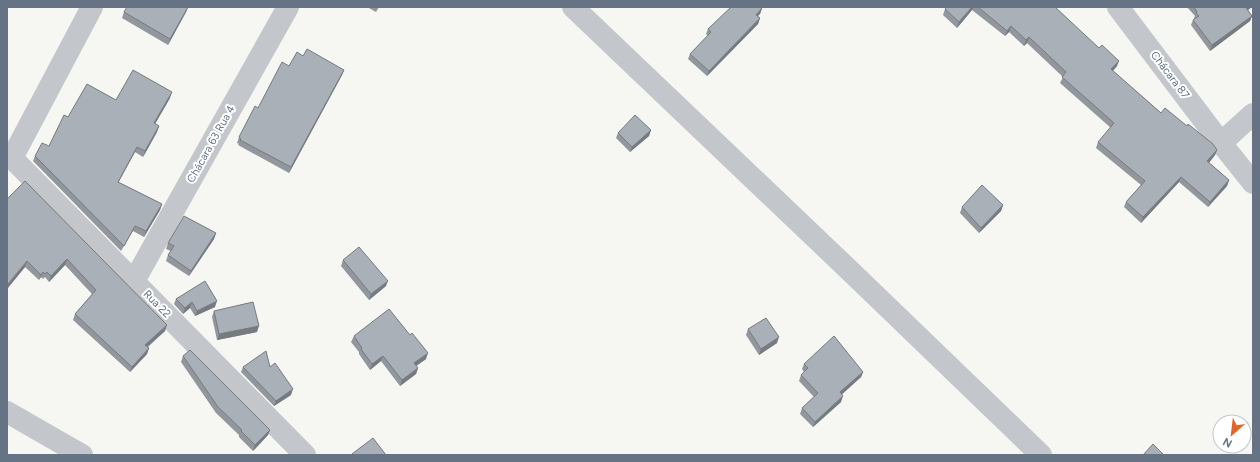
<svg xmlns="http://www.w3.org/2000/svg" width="1260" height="462" font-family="Figtree,sans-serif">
  <rect width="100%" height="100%" fill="#f6f6f2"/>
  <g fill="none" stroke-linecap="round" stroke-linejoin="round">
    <g stroke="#c3c6ca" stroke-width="22">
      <polyline points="573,7 847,268 1041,455"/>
      <polyline points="1118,7 1221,143 1253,183"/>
      <polyline points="1221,143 1253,114"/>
      <polyline points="7,153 305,455"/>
      <polyline points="12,158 92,7"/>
      <polyline points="134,281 288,7"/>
      <polyline points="7,412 82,455"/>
    </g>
  </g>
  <g fill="#91979d">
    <polygon points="188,7 186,12 168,45 122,18 124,12"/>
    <polygon points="367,7 379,7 376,12"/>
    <polygon points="947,7 1055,7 1117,66 1113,71 1161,113 1217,150 1215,155 1209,163 1229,180 1227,186 1208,207 1179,182 1141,223 1124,207 1126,202 1141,185 1096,148 1098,142 1111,128 1060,83 1063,77 1027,43 1024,46 1009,32 1005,36 972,10 957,28 943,15 945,9"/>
    <polygon points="1187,7 1252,7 1248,10 1252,16 1250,21 1210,51 1191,25 1193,20 1194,19 1194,18 1195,16"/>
    <polygon points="762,8 760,14 757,16 760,18 758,24 707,76 688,59 690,54 708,36 706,34 708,29"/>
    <polygon points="303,56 344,70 342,75 289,173 238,145 239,144 237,143 239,137 258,108 289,66"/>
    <polygon points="170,98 155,124 159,126 157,132 143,157 135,152 118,182 162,204 160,210 144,237 133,231 121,251 33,161 35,156 49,146 68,117 116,100"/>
    <polygon points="651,130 649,136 630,152 616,138 618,133"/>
    <polygon points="7,199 165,331 148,347 149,348 147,354 130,372 73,320 75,314 92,294 65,265 49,282 45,277 43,279 41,277 39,280 25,267 7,289"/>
    <polygon points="1003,205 1001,211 979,233 960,213 962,207"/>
    <polygon points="216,233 214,239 189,276 166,261 168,255 171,251 166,249 168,243"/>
    <polygon points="343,260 386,286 369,300 341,266"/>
    <polygon points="176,299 215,307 195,316 190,308 183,314 174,304"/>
    <polygon points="214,311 257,332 217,340 212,317"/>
    <polygon points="748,329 777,343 759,355 746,335"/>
    <polygon points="354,336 426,359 416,366 418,368 416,374 400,386 381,361 370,370 359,354 359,352 351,342"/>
    <polygon points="183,356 270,430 268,435 253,451 239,437 239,435 216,413 181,362"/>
    <polygon points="804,364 863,372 861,377 842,394 841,402 813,427 800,414 802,408 814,397 799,381 801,375 804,372 802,369"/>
    <polygon points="243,367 270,367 291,395 274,406 241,372"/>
  </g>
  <g fill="#767b80">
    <polygon points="188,7 186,12 168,45 170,39"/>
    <polygon points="972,7 974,7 972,10 957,28 959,22"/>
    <polygon points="1247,7 1252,7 1244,13 1246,8"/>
    <polygon points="762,8 760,14 754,20 756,15"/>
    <polygon points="1252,16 1250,21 1210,51 1212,45"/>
    <polygon points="760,18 758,24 707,76 709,71"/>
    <polygon points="1011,26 1009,32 1005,36 1007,31"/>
    <polygon points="1029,37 1027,43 1024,46 1026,40"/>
    <polygon points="1119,61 1117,66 1109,75 1111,69"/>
    <polygon points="344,70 342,75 289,173 291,167"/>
    <polygon points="172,92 170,98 152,129 154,123"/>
    <polygon points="159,126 157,132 143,157 145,151"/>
    <polygon points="651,130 649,136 630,152 632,147"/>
    <polygon points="137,147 135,152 116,187 118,182"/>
    <polygon points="1217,150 1215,155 1205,167 1207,161"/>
    <polygon points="1181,177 1179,182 1141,223 1143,217"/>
    <polygon points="1229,180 1227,186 1208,207 1210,202"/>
    <polygon points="162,204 160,210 144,237 146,231"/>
    <polygon points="1003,205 1001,211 979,233 981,228"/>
    <polygon points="216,233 214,239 189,276 191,271"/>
    <polygon points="67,259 65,265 49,282 51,276"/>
    <polygon points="27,261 25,267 7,289 8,284"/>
    <polygon points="43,272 41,277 39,280 41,275"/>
    <polygon points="388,281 386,286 369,300 371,294"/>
    <polygon points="217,301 215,307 195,316 197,311"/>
    <polygon points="192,302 190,308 183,314 185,308"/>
    <polygon points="167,325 165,331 143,350 145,345"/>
    <polygon points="259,326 257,332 217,340 219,334"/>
    <polygon points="779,337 777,343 759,355 761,349"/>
    <polygon points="149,348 147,354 130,372 132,367"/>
    <polygon points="428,353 426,359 412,369 414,363"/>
    <polygon points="383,356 381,361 370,370 372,364"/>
    <polygon points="418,368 416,374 400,386 402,380"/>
    <polygon points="863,372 861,377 838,398 840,392"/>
    <polygon points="293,389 291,395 274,406 276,401"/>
    <polygon points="843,396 841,402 813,427 815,422"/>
    <polygon points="270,430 268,435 253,451 255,445"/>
  </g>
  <g fill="#a9b0b7" stroke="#767b80">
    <polygon points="127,7 188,7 170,39 124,12"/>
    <polygon points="731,7 760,7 762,8 756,15 760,18 709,71 690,54 711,32 708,29"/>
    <polygon points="947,7 972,7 959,22 945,9"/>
    <polygon points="978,7 1055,7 1099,48 1102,45 1119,61 1111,69 1161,113 1165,108 1187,126 1188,124 1213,144 1217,150 1207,161 1229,180 1210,202 1181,177 1143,217 1126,202 1145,181 1098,142 1114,123 1062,77 1066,72 1029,37 1026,40 1011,26 1007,31"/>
    <polygon points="1194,7 1247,7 1246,8 1252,16 1212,45 1193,20 1199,16 1196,13 1197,12"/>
    <polygon points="307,49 344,70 291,167 240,140 241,139 239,137 255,106 258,108 282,62 289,66 297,52 303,56"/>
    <polygon points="133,70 172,92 154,123 159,126 145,151 137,147 118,182 162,204 146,231 135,226 124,246 35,156 42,143 49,146 64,115 68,117 87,84 116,100"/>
    <polygon points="635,115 651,130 632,147 618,133"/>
    <polygon points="25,181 167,325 145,345 149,348 132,367 75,314 96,290 67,259 51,276 47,272 45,274 43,272 41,275 27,261 8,284 7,283 7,199"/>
    <polygon points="982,185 1003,205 981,228 962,207"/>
    <polygon points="184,216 216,233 191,271 168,255 174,246 168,243"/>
    <polygon points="359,247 388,281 371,294 343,260"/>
    <polygon points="205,281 217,301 197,311 192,302 185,308 176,299"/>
    <polygon points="253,302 259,326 219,334 214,311"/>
    <polygon points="389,309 410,335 412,333 428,353 414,363 418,368 402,380 383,356 372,364 361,349 362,348 354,336"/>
    <polygon points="766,318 779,337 761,349 748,329"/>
    <polygon points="834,336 863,372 840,392 843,396 815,422 802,408 818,393 801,375 808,368 804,364"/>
    <polygon points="190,350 270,430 255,445 241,431 242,430 218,407 183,356"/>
    <polygon points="266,351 270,367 275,363 293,389 276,401 243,367"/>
    <polygon points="373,438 386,455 353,455 352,454"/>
    <polygon points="1153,444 1164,455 1143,455"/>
  </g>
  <g text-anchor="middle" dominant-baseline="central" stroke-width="4" stroke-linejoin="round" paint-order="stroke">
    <g font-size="11" fill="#657384" stroke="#fff">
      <text transform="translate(1170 75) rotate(53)">Chácara 87</text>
      <text transform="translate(211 144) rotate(-61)">Chácara 63 Rua 4</text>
      <text transform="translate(157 304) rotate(45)">Rua 22</text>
    </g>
  </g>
  <rect width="1260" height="462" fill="none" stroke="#657384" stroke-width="16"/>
  <g transform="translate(1232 434) rotate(208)"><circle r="19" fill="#ffffff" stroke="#c1c7ce"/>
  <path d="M0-3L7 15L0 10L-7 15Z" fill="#e36426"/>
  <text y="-6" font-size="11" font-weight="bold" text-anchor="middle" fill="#657384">N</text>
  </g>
</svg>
